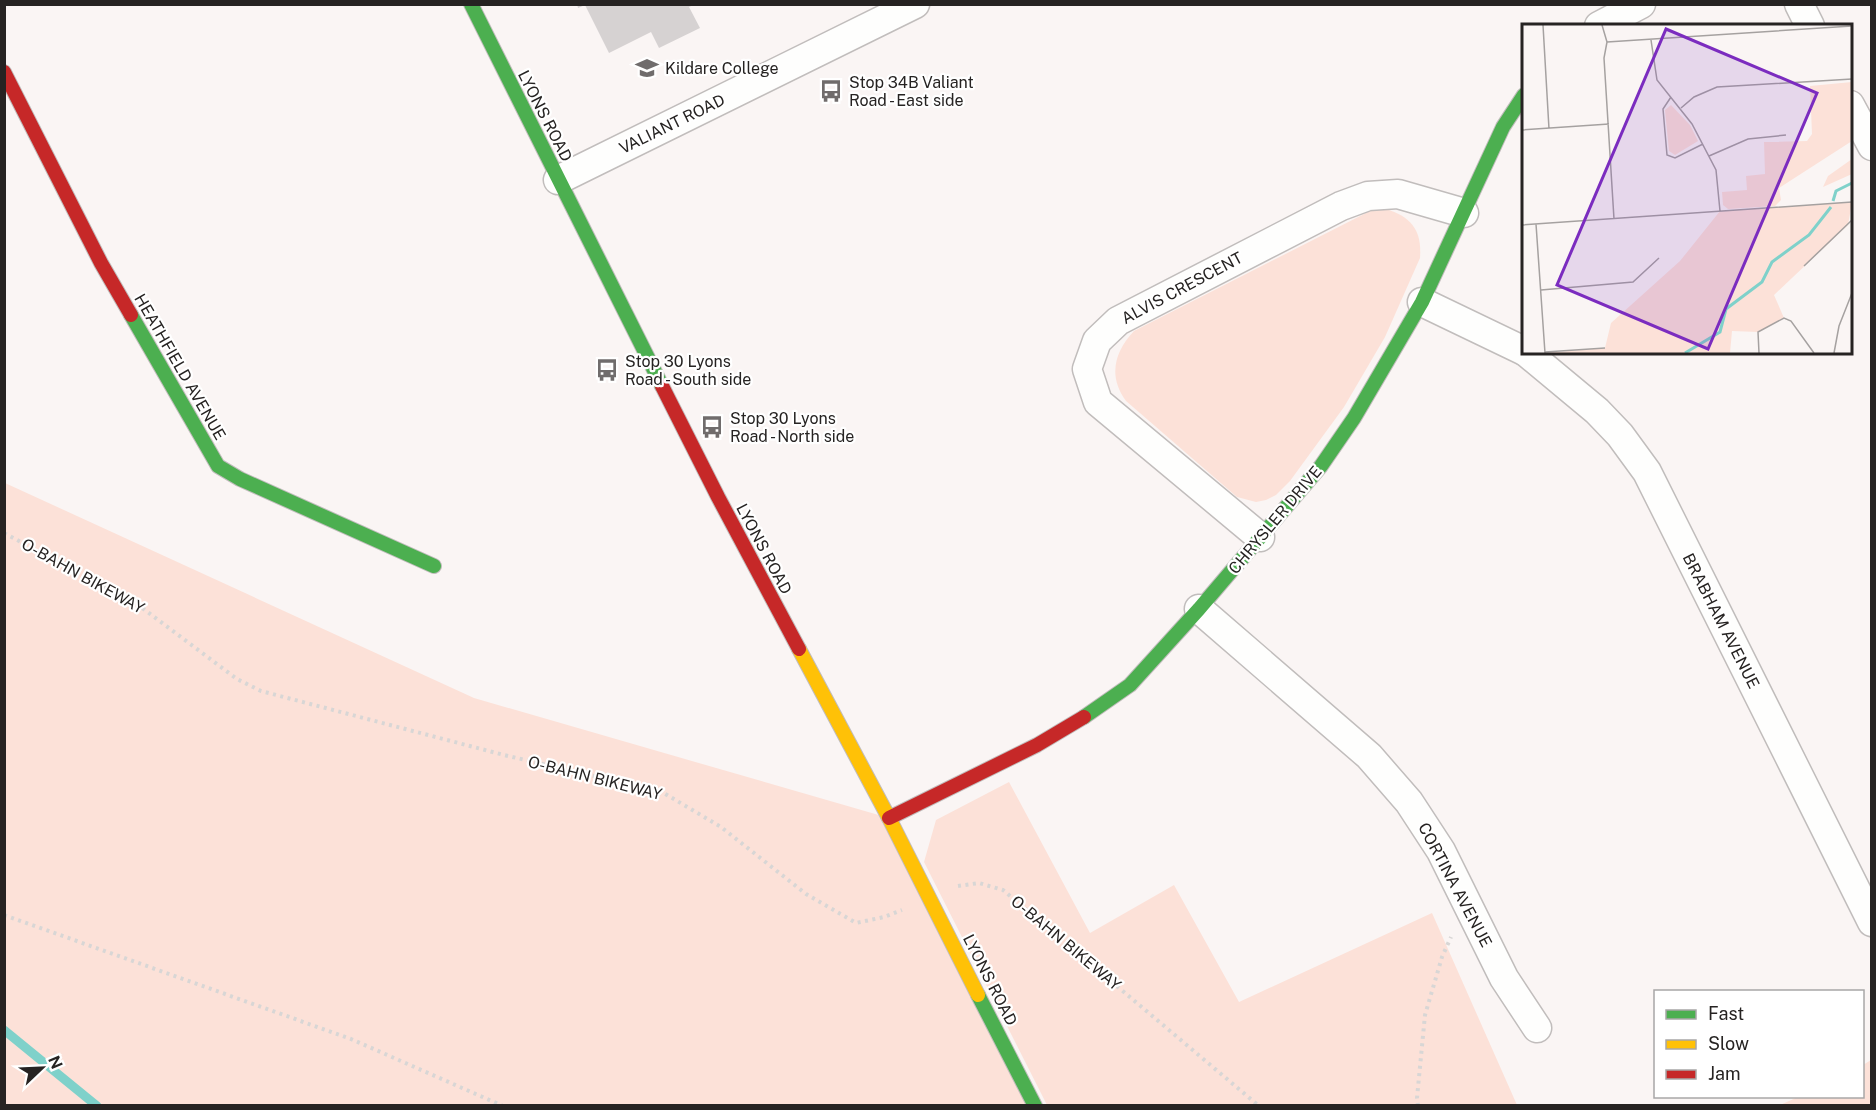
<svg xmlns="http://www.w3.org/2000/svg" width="1876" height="1110" font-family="'Public Sans',sans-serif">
  <rect width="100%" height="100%" fill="#faf5f4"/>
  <g fill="#fce1d8">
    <path d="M 1386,209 C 1412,217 1422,231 1420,258 L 1385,337 L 1344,407 L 1290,481 L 1276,495 L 1266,500 L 1256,502 L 1237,497 L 1126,401 C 1108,377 1114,352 1134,331 L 1372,210 Z"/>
    <polygon points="5,483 474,698 889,818 1035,1106 5,1106"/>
    <polygon points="1009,782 1090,933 1174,885 1239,1002 1432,913 1517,1105 1047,1105 924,862 936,820"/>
    <polygon points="1871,1060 1871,1105 1780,1105 1798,1097 1862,1096 1863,1065"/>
  </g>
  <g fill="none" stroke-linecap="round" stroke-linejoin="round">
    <polyline stroke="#7fd1ca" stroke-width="9" points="4,1030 97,1106"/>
  </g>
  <polygon fill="#d6d2d2" points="577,4 695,4 689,7 700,28 659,48 651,32 609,53 585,5 578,8"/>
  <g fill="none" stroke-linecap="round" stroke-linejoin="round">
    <g stroke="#c1bdbc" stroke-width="31">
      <g id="street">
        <polyline points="1799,4 1810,26"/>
        <polyline points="1599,26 1641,4"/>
        <polyline points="1850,105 1872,146"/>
        <polyline points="558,180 915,4"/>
        <polyline points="1422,302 1524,351"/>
        <polyline points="1526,352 1597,411 1620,435 1647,472 1872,922"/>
        <polyline points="1260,537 1098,402 1087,369 1097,341 1118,321 1341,206 1368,196 1398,194 1464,213"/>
        <polyline points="1199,609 1369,756 1409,802 1441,851 1504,978 1537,1028"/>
      </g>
    </g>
    <g stroke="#c1bdbc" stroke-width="16">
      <g id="fast">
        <polyline points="471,4 662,386"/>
        <polyline points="131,315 218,466 240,479 434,566"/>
        <polyline points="1084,717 1130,685 1199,609 1321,466 1354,418 1422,302 1503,127 1524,95"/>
        <polyline points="978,995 1035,1106"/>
      </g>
    </g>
    <g stroke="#c1bdbc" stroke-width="16">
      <polyline id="slow" points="799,649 889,818 978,995"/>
    </g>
    <g stroke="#c1bdbc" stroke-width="16">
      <g id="jam">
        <polyline points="4,72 101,263 131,315"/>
        <polyline points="662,386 718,497 799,649"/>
        <polyline points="889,818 1037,745 1084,717"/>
      </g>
    </g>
    <g stroke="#d8d6d5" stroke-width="4" stroke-dasharray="3 4.5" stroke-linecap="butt">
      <polyline points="4,533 137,604 237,679 261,691 504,755 662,792 721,827 806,894 856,923 884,917 902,910"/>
      <polyline points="958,886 979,883 1003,890 1259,1106"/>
      <polyline points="4,915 351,1039 503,1106"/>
      <polyline points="1418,1106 1417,1098 1425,1015 1442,957 1451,937"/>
    </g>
    <use href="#street" stroke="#fefefd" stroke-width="28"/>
    <use href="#fast" stroke="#4caf50" stroke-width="14"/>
    <use href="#slow" stroke="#ffc107" stroke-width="14"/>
    <use href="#jam" stroke="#c62828" stroke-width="14"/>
  </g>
  <defs>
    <g id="school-bare" transform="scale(1.8)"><path d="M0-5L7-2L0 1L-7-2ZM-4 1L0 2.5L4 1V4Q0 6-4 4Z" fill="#706c6c" stroke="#fff" stroke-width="2.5" paint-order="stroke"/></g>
    <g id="bus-bare" transform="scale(1.8)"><path d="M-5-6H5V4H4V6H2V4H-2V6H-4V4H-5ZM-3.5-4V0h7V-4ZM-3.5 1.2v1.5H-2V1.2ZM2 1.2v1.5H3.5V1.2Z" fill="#706c6c" stroke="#fff" stroke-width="2.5" paint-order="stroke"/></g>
  </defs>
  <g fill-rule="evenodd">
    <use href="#school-bare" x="647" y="68"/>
    <use href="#bus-bare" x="831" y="91"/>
    <use href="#bus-bare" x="607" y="370"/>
    <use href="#bus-bare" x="712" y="427"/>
  </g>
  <g text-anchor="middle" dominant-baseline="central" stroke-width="4.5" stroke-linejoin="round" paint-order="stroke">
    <g font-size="16" fill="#262322" stroke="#fff" text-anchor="start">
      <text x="665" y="68">Kildare College</text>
      <text x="849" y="82">Stop 34B Valiant<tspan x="849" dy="18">Road - East side</tspan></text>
      <text x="625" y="361">Stop 30 Lyons<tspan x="625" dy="18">Road - South side</tspan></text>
      <text x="730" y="418">Stop 30 Lyons<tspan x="730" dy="18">Road - North side</tspan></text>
    </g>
    <g font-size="16" fill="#262322" stroke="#fff">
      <text transform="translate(545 116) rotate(63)">LYONS ROAD</text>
      <text transform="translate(672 124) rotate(-26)">VALIANT ROAD</text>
      <text transform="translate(1182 288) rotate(-28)">ALVIS CRESCENT</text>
      <text transform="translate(180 367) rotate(60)">HEATHFIELD AVENUE</text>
      <text transform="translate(1275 520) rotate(-50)">CHRYSLER DRIVE</text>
      <text transform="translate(764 549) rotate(62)">LYONS ROAD</text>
      <text transform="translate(83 576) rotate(29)">O-BAHN BIKEWAY</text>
      <text transform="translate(1721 621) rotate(63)">BRABHAM AVENUE</text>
      <text transform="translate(595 778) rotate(14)">O-BAHN BIKEWAY</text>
      <text transform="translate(1455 885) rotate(62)">CORTINA AVENUE</text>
      <text transform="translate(1066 943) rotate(40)">O-BAHN BIKEWAY</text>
      <text transform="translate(990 980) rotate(63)">LYONS ROAD</text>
    </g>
  </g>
  <g transform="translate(1522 24)">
    <rect width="330" height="330" fill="#faf5f4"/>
    <path d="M 330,58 L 330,117 L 257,164 L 259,176 L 253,182 L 206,185 L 201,181 L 200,168 L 225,166 L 224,152 L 243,150 L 242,118 L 285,117 L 290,110 L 288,62 ZM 149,81 L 168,101 L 176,117 L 153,131 L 147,127 L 143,86 ZM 330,135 L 330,150 L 301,163 L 306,152 ZM 330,178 L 326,201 L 252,271 L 262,294 L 236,308 L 210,307 L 208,329 L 23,329 L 83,324 L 89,299 L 158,237 L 198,187 Z" fill="#fce1d8"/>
    <path fill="none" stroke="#7fd1ca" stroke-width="3" d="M 311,177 L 314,167 L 330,159M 163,329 L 198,308 L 204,285 L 240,258 L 250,238 L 287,211 L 309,183"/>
    <path fill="none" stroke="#a5a1a0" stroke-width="1.5" d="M 21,1 L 27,105M 80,1 L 85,18 L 82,34 L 92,195M 129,16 L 135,56 L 170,100 L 194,146 L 198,187M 85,18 L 330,2M 149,73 L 141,85 L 145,131 L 153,134 L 181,120M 159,84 L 172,73 L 195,63 L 330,55M 0,106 L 87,100M 187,132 L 226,115 L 264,111M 14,200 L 23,329M 0,201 L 330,178M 282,242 L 330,196M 19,266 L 111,258 L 137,234M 23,328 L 83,324M 237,329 L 236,308 L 262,294 L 269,297 L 292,329M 312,329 L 317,302 L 330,269"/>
    <path fill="#7b2cbf" fill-opacity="0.15" stroke="#7b2cbf" stroke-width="3" d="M 144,5 L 295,69 L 186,325 L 35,261 Z"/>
    <rect width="330" height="330" fill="none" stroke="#262322" stroke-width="3"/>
  </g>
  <rect width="1876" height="1110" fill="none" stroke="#262322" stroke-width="12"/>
  <rect x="1654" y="990" width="210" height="108" fill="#ffffff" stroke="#a8a7a7" stroke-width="1.5"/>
  <rect x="1666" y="1010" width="30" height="9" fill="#4caf50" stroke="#a8a7a7" stroke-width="1.5"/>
  <text x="1708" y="1020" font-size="18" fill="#262322">Fast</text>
  <rect x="1666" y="1040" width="30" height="9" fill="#ffc107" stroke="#a8a7a7" stroke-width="1.5"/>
  <text x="1708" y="1050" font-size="18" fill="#262322">Slow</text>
  <rect x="1666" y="1070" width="30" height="9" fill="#c62828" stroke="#a8a7a7" stroke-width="1.5"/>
  <text x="1708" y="1080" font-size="18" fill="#262322">Jam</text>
  <g transform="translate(42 1068) rotate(67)" stroke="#ffffff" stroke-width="4.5" paint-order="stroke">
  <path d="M0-4.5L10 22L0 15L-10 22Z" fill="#262322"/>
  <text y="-9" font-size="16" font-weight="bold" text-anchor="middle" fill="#262322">N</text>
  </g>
</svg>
